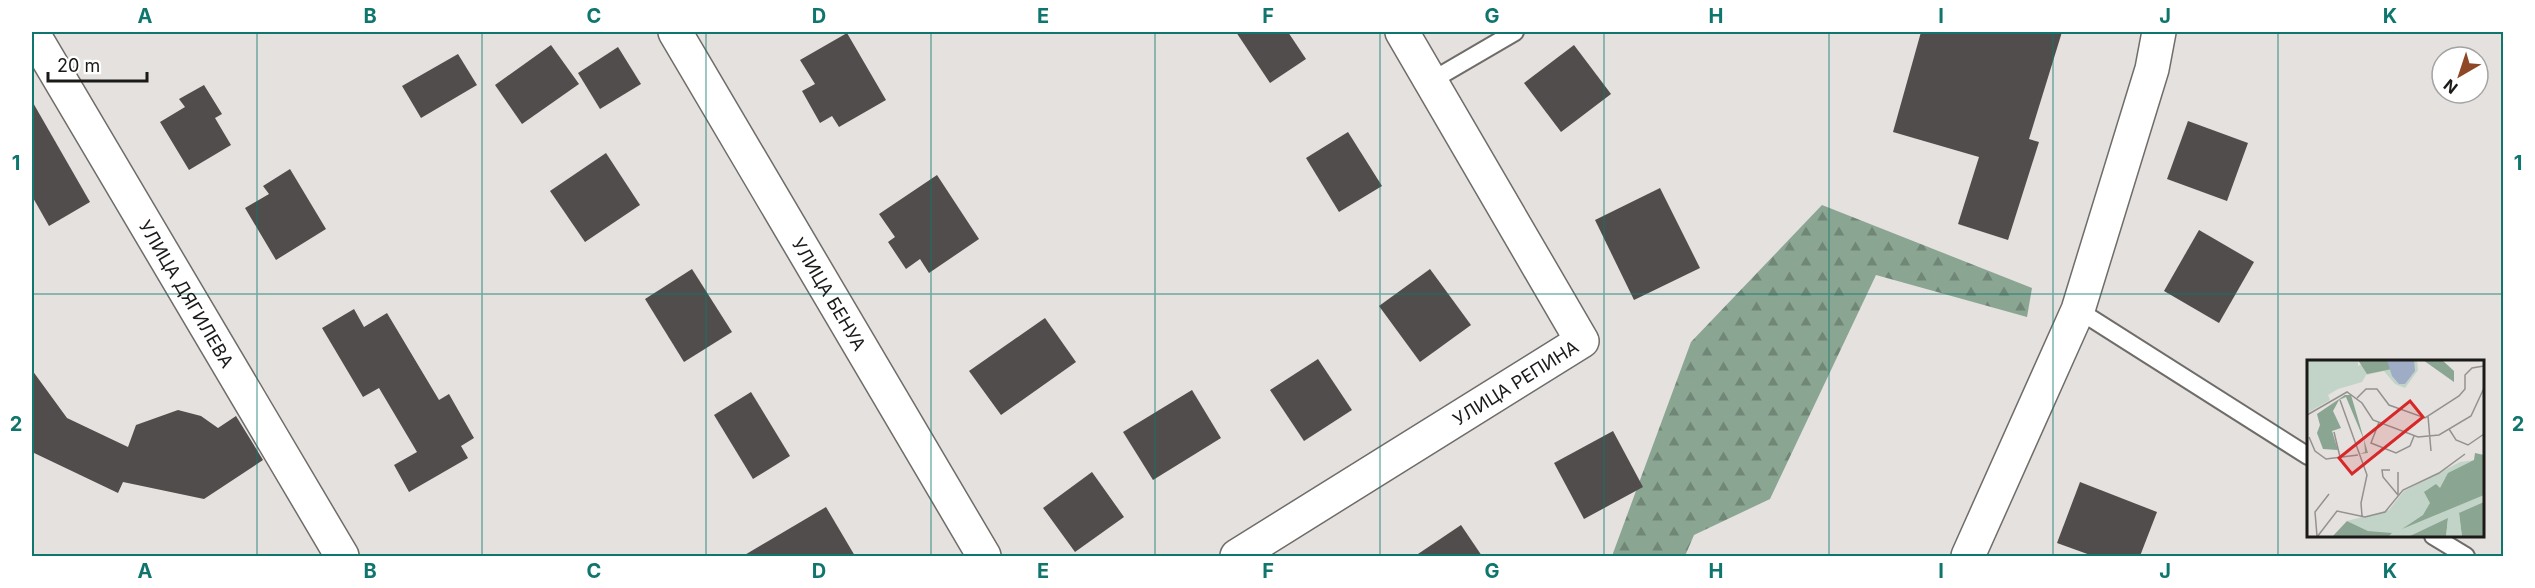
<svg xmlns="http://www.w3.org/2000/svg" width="2535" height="588" font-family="Inter,sans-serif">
  <defs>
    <pattern id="forest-firs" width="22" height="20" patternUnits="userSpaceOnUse" patternTransform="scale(1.5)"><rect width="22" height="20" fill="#8aa592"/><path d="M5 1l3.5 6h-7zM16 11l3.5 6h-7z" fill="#708676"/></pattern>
  </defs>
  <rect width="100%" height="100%" fill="#e4e1de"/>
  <polygon fill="url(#forest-firs)" points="1822,205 2032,288 2027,317 1876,275 1770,499 1694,535 1685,556 1612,556 1691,342"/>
  <g fill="#514d4c">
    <polygon points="1236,32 1288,32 1306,59 1270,83"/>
    <polygon points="1921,32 2062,32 2029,139 2039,142 2008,240 1958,224 1979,157 1893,132"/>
    <polygon points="847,33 886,100 839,127 832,116 820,123 802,91 815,84 800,60"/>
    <polygon points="551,45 579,84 522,124 495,85"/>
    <polygon points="1574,45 1611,94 1561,132 1524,83"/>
    <polygon points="618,47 641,84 600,109 578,73"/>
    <polygon points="458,54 477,85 421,118 402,86"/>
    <polygon points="204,85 222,114 215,118 231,145 189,170 160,122 185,107 179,99"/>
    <polygon points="32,101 90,202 49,226 32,196"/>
    <polygon points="2188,121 2248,143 2227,201 2167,179"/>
    <polygon points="1348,132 1382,186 1339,212 1306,158"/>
    <polygon points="606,153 640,205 585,242 550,191"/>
    <polygon points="290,169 326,229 276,260 245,208 269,194 263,186"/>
    <polygon points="937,175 979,239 929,273 920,259 906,269 888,242 895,237 879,214"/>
    <polygon points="1660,188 1700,268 1634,300 1595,220"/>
    <polygon points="2199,230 2254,262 2219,323 2164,291"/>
    <polygon points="692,269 732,332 684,362 645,299"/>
    <polygon points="1430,269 1471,325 1420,362 1379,306"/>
    <polygon points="354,309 364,327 387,313 439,400 449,394 474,438 461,446 468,458 409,492 394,465 417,452 379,388 363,397 322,328"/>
    <polygon points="1045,318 1076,362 1001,415 969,371"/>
    <polygon points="1318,359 1352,410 1304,441 1270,390"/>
    <polygon points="32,370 67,418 128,447 136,425 178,410 201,416 218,428 236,416 263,460 204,499 123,482 118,493 32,452"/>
    <polygon points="1192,390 1221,438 1153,480 1123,432"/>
    <polygon points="751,392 790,456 753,479 714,415"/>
    <polygon points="1613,431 1643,487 1584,519 1554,463"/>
    <polygon points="1092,472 1124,517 1075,552 1043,508"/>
    <polygon points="2080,482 2157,512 2140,556 2093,556 2057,543"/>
    <polygon points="826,507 855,556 743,556"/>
    <polygon points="1461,525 1482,556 1415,556"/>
  </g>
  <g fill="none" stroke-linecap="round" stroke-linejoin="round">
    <g stroke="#6f6c69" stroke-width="20">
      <g id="service">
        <polyline points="1431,81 1515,32"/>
        <polyline points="2078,310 2308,456"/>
        <polyline points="2433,536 2466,556"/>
      </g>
    </g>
    <g stroke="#6f6c69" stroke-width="36">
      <g id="minor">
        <path id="s1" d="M 32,32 L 342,556"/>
        <path id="s2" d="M 675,32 L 984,556"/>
        <path id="s3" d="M 1237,556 L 1582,341 L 1402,32"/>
        <polyline points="1968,556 2078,310 2152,69 2159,32"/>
      </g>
    </g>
    <use href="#service" stroke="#fff" stroke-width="16"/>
    <use href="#minor" stroke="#fff" stroke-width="33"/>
  </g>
  <path fill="none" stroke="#0f766e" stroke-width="1.5" stroke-opacity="0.55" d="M 257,32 L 257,556M 482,32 L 482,556M 706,32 L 706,556M 931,32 L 931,556M 1155,32 L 1155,556M 1380,32 L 1380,556M 1604,32 L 1604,556M 1829,32 L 1829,556M 2053,32 L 2053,556M 2278,32 L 2278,556M 32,294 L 2504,294"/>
  <g text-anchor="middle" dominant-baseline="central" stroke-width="6" stroke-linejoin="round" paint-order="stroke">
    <g font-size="18" fill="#1b1a19" stroke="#fff">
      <text stroke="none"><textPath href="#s1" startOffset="304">УЛИЦА ДЯГИЛЕВА</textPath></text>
      <text stroke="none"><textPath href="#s2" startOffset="304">УЛИЦА БЕНУА</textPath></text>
      <text stroke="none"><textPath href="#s3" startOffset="328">УЛИЦА РЕПИНА</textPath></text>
    </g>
  </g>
  <g transform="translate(2307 360)">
    <rect width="177" height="177" fill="#e4e1de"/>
    <path d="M 0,0 L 51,0 L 51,6 L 63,0 L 110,0 L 111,10 L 98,28 L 88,24 L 77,11 L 59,15 L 55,22 L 31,29 L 21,35 L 23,40 L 0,53 ZM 177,95 L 177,177 L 81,177 L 84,174 L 61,171 L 40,161 L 82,150 L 97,131 L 153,102 L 168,100 L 164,102 Z" fill="#c2d4c7"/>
    <path d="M 51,0 L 80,0 L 85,9 L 60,14 ZM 116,0 L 135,0 L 147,11 L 147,22 ZM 38,35 L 44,35 L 61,93 L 52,94 L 58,92 L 57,80 L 39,37 L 32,40 L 26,51 L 34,68 L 25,71 L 31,90 L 16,89 L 10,73 L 13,65 L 10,54 ZM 168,93 L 177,95 L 177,135 L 95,169 L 116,155 L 123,143 L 117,132 L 129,124 L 133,128 L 141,113 L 167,100 ZM 177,142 L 177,177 L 155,177 L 152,153 ZM 141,158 L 139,177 L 101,177 ZM 40,161 L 61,171 L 85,173 L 81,177 L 25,177 Z" fill="#8aa592"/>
    <path d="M 152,153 L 155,177 L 139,177 L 141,158 Z" fill="#c2d4c7"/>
    <path d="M 80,0 L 107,0 L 108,11 L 98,24 L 92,24 L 85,16 Z" fill="#9eacc5"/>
    <path fill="none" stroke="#94918f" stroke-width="1.5" d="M 50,38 L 59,29 L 70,29 L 82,45 L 118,58 L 152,36 L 158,29 L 158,15 L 165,8 L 177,6M 33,40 L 60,115 L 54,143 L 55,156M 0,55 L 40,32 L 55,43 L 66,60 L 111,77 L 132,75 L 164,56 L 177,28M 121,56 L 124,91M 72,62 L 64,83 L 89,93 L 103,86 L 107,76M 142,69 L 149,80 L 161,85 L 177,74M 27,72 L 33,97M 2,77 L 8,91 L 19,99 L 51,95M 83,110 L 75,110 L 76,117 L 91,135M 91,112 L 91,134M 10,176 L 8,152 L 22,134M 10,177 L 30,151 L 58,157 L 78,152 L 96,130 L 132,113 L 158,94"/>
    <path fill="#d62828" fill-opacity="0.15" stroke="#d62828" stroke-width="3" d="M 103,41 L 116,57 L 45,114 L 32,98 Z"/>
    <rect width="177" height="177" fill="none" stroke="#1b1a19" stroke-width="3"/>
  </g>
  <rect width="2535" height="588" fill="none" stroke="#ffffff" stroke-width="66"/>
  <g transform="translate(2460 75) rotate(219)"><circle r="28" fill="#ffffff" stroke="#a4a3a3" stroke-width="1.5"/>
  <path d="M0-4.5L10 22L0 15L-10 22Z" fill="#8f4825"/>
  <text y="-9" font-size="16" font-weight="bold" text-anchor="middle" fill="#1b1a19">N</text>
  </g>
  <path d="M48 72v9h99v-9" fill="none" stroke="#1b1a19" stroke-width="3"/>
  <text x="57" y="72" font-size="18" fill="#1b1a19" stroke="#ffffff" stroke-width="4.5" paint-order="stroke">20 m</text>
  <rect x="33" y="33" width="2469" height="522" fill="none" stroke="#0f766e" stroke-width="2"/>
  <g font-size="20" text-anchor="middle" font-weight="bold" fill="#0f766e">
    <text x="145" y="23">A</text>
    <text x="370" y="23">B</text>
    <text x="594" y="23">C</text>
    <text x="819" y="23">D</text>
    <text x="1043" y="23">E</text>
    <text x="1268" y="23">F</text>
    <text x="1492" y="23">G</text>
    <text x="1716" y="23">H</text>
    <text x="1941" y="23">I</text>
    <text x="2165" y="23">J</text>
    <text x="2390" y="23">K</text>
    <text x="16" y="170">1</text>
    <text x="2518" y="170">1</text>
    <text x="16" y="431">2</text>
    <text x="2518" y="431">2</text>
    <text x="145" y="578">A</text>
    <text x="370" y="578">B</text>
    <text x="594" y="578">C</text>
    <text x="819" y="578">D</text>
    <text x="1043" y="578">E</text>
    <text x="1268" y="578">F</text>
    <text x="1492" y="578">G</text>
    <text x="1716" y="578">H</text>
    <text x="1941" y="578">I</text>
    <text x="2165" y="578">J</text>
    <text x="2390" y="578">K</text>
  </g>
</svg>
